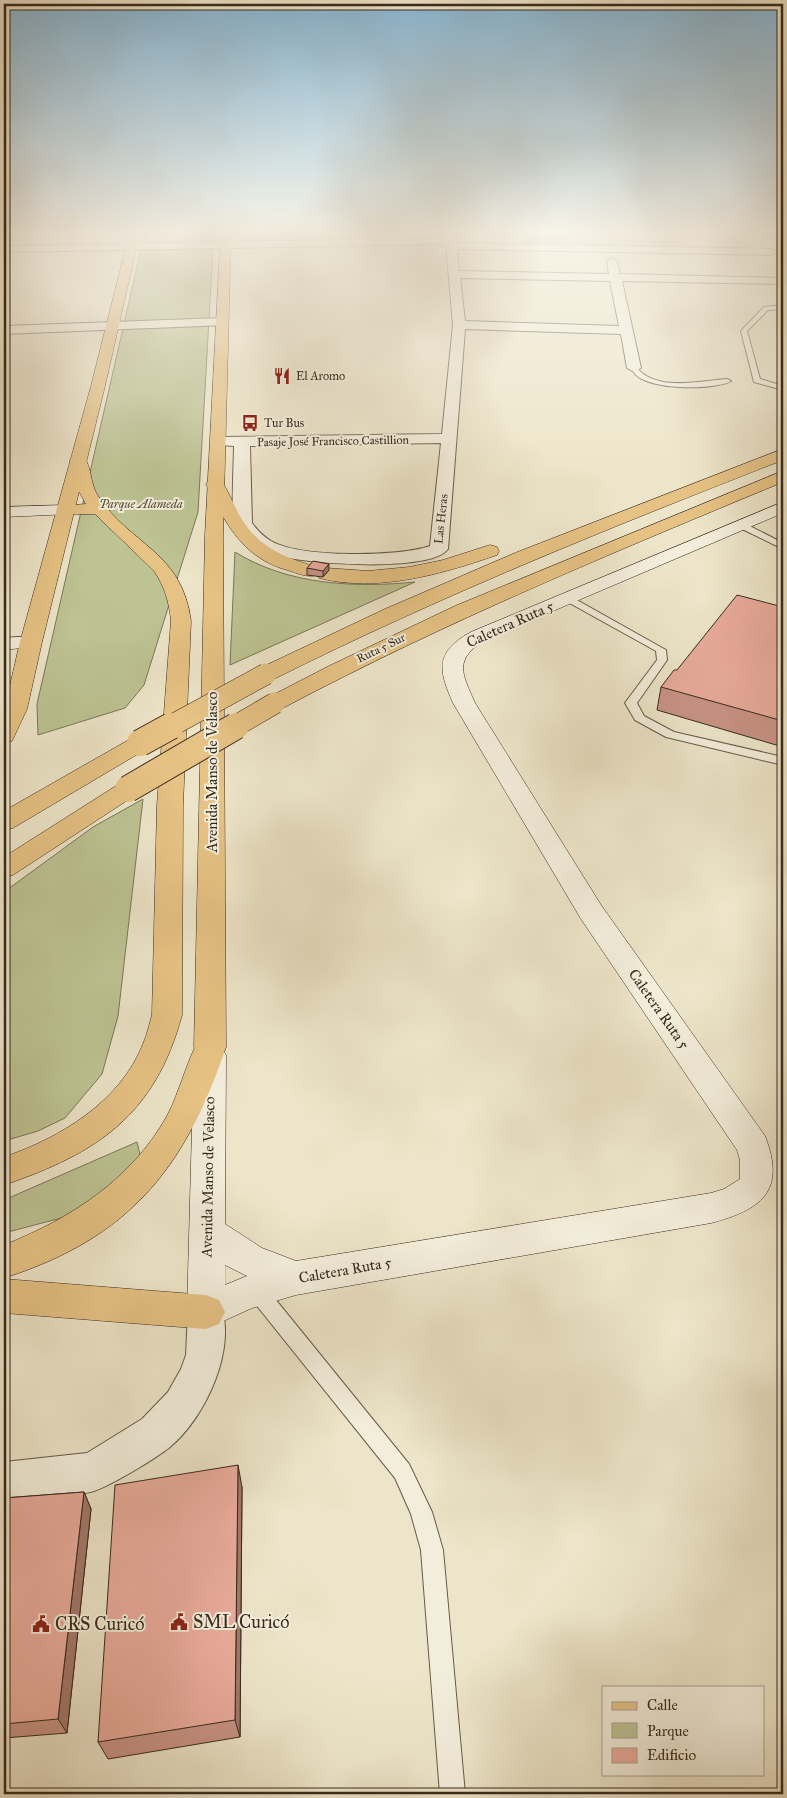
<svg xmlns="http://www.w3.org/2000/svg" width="787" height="1798" font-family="'IM FELL Great Primer',serif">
  <rect width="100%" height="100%" fill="#ede5c9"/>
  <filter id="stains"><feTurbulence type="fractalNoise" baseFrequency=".004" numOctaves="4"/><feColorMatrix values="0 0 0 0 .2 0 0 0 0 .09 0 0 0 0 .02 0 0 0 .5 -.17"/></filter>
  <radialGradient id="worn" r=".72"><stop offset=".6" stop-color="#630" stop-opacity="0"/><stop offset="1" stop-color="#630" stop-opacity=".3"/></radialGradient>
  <g fill="#bdc393" stroke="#7a7658">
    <polygon points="145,232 214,232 198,512 144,685 125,708 38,735 37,704"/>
    <polygon points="524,238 600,240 601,248 524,246"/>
    <polygon points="609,240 676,242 679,250 611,248"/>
    <path d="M 235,552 C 288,585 355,588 415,582 L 230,665 Z"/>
    <polygon points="143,799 118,1016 102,1074 65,1118 38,1131 4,1141 4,892 93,827"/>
    <polygon points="137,1142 141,1159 88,1211 4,1233 4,1200"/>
  </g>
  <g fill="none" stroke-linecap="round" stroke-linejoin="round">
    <g stroke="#655948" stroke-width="2">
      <g id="lane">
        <polygon points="783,305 783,309 768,310 747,331 760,379 783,386 783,390 754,382 741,331 764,307"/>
        <path d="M 632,367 L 636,367 C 656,392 699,381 727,379 L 731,381 C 715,391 633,391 632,367 Z"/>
        <polygon points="738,523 744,523 783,543 783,549 738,527"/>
        <polygon points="568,595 666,650 667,660 637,703 644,716 674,732 783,757 783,765 666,737 635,720 625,703 657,660 656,651 564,600 564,596"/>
        <polygon points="256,1282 263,1284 409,1464 432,1512 443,1550 465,1794 440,1794 421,1550 411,1514 395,1478 249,1296 247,1290 249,1284"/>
      </g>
    </g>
    <g stroke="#655948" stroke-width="2">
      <g id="street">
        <path d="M 445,232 L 455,232 L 456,243 L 771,249 L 776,252 L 771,255 L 457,249 L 459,271 L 609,274 L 607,261 L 612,258 L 617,261 L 620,274 L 783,278 L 783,284 L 622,281 L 641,368 L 634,372 L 627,368 L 621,334 L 465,329 L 448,549 C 431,573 303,564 276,555 C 261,550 240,540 234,523 C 231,512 234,462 234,446 L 220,445 L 217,442 L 225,437 L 442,434 L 453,325 L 446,244 L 4,252 L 4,246 L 445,238 ZM 460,278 L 610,281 L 619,326 L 465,321 ZM 441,443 L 430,546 C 398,557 301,558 271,541 C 263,536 257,530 252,523 L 250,446 Z"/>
        <polygon points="222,318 228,322 226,325 4,334 4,326"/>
        <path d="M 206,1295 L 219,1300 C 239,1346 206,1417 170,1447 C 155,1459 112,1485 94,1491 C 85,1494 74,1494 64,1495 C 44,1498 24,1500 4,1502 L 4,1462 L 87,1453 L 142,1419 L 168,1392 L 181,1369 L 186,1355 L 188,1312 L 193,1300 Z"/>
      </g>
    </g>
    <g stroke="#382a1d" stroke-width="1">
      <g id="secondary">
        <path d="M 783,502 L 783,513 L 485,640 C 453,660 462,673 475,703 L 601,905 L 765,1136 C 787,1192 760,1210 711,1223 L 296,1295 L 252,1308 L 206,1329 L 193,1324 L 187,1312 L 194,1055 L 199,1047 L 210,1043 L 221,1047 L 226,1055 L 225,1224 L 262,1248 L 296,1261 L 711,1193 L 724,1189 L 740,1179 L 740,1160 L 737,1150 L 581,919 L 453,703 C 438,669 435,652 471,632 ZM 225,1265 L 247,1276 L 225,1285 Z"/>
        <polygon points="65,505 71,506 74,510 71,514 4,517 4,507"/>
        <polygon points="31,636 38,638 42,642 38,646 4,650 4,638"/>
      </g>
    </g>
    <g stroke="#382a1d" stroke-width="1">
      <g id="primary">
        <polygon points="130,232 140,232 105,386 42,642 38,646 31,648 24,646 20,642 91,386"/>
        <polygon points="221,232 231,232 223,536 226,1047 221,1055 210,1059 199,1055 194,1047 205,536"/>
      </g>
    </g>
    <g stroke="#382a1d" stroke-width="1">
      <g id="highway">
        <path d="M 783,449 L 783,460 C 611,527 440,596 274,679 L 266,681 L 258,679 L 255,674 L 258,669 L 385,609 L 515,553 Z"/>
        <path d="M 78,455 L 84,457 C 92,468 90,484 98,496 C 131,546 182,551 191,621 L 183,805 L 182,1015 C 155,1115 98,1153 4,1185 L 4,1157 C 60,1138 120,1102 143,1044 C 147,1035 149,1025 152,1015 L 157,805 L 171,621 C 169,602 165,587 154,571 L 95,514 L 59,514 L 56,510 L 59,506 L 86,504 L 76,486 L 70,460 L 72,457 Z"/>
        <path d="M 783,471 L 783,482 C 614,552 445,622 283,708 L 275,710 L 267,708 L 264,703 L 267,698 L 329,666 L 455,606 Z"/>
        <path d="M 215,479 L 221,480 C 229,492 234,506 241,518 C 258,547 285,558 317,567 L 319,570 L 326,568 L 368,571 L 409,567 L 443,560 L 490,545 L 497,547 L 499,551 L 497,555 C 442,574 377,593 319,578 L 317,575 C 307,578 297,573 287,570 C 243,558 225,523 206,484 L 209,480 Z"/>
        <polygon points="31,636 38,638 42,642 27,709 12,741 4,743 4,711 20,642 24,638"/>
        <polygon points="140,736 148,738 152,743 148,748 13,828 4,830 4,811 132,738"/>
        <polygon points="128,782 137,784 140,789 137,794 13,875 4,878 4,857 119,784"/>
        <path d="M 210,1035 L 221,1039 L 226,1047 C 185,1169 129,1238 4,1278 L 4,1245 C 70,1219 131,1180 167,1116 C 180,1091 186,1063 199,1039 Z"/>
        <polygon points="4,1279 206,1295 219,1300 225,1312 219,1324 206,1329 4,1313"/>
      </g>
    </g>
    <use href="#lane" fill="#f3eedc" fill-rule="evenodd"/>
    <use href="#street" fill="#f3eedc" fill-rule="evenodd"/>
    <use href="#secondary" fill="#f3eedc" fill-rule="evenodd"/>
    <use href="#primary" fill="#e6c284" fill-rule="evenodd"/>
    <use href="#highway" fill="#e6c284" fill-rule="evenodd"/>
    <g stroke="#382a1d" stroke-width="22" stroke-linecap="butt">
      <g id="highway-bridge-far1">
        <polyline points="169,727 266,674"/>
        <polyline points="234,727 275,703"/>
      </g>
    </g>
    <g stroke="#382a1d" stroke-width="28" stroke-linecap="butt">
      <g id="highway-bridge">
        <polyline points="140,743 171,726"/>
        <polyline points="128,789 236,726"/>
      </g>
    </g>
    <use href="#highway-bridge-far1" stroke="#e6c284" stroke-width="21"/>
    <use href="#highway-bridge" stroke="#e6c284" stroke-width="26"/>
  </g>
  <g fill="#c89385" stroke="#382a1d">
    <polygon points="307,568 329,570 323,577 307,575"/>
    <polygon points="783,607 783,747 657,710 661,687"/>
    <polygon points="242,1487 240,1737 108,1759 98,1742"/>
    <polygon points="84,1492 91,1509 67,1733 4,1738 4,1498"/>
  </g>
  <g fill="#a3786c" stroke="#382a1d">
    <polygon points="329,564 329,570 323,577 323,571"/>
    <polygon points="238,1465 242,1487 240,1737 235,1720"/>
    <polygon points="84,1492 91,1509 67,1733 58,1719"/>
  </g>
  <g fill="#e9ab9b" stroke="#382a1d">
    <polygon points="313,561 329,564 323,571 307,568"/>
    <polygon points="737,595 783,607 783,721 661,687 674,670 677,670"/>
    <polygon points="238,1465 235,1720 98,1742 115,1485"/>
    <polygon points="84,1492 58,1719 4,1724 4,1498"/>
  </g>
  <linearGradient id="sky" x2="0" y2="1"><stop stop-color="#89b8d6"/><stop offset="0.48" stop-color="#f7f3e7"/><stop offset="1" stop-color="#f7f3e7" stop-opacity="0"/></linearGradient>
  <rect width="787" height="484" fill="url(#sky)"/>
  <defs>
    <g id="restaurant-bare" transform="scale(1.35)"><path d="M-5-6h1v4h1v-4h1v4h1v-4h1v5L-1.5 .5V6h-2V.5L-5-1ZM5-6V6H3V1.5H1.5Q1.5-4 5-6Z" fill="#8f2418" stroke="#f3eedc" stroke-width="2.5" paint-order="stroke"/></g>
    <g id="bus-bare" transform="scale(1.35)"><path d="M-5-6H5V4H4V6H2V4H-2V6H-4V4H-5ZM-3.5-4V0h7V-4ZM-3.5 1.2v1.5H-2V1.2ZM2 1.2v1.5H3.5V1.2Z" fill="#8f2418" stroke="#f3eedc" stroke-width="2.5" paint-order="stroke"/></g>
    <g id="civic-bare" transform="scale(1.35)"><path d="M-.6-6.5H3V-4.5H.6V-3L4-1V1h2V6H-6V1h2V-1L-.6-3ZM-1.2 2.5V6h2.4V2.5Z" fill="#8f2418" stroke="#f3eedc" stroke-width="2.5" paint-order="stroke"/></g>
  </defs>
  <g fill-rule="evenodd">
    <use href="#restaurant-bare" x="282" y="376"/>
    <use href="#bus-bare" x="250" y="423"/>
    <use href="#civic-bare" x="179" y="1622"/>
    <use href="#civic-bare" x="41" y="1624"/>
  </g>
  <g text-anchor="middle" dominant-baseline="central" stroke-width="4" stroke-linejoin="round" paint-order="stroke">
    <g font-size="12" fill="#382a1d" stroke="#f3eedc" text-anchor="start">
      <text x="296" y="376">El Aromo</text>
      <text x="264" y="423">Tur Bus</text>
    </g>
    <g font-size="12" fill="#382a1d" stroke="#f3eedc">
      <text transform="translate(333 441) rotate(-1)">Pasaje José Francisco Castillion</text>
      <text transform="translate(441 519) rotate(-84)">Las Heras</text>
      <text transform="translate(381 648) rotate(-26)">Ruta 5 Sur</text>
    </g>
    <g font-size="12" font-style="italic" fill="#59503a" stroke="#f3eedc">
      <text x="141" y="504">Parque Alameda</text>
    </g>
    <g font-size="15" fill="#382a1d" stroke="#f3eedc">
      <text transform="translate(510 624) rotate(-24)">Caletera Ruta 5</text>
      <text transform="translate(212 772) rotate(-90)">Avenida Manso de Velasco</text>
      <text transform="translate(659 1009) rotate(55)">Caletera Ruta 5</text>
      <text transform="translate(208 1177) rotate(-89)">Avenida Manso de Velasco</text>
      <text transform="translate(345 1270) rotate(-10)">Caletera Ruta 5</text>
    </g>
    <g font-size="18" fill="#382a1d" stroke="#f3eedc" text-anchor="start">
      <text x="193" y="1622">SML Curicó</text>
      <text x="55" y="1624">CRS Curicó</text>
    </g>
  </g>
  <rect width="787" height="1798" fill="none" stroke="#ede5c9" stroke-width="20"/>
  <rect x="5" y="5" width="777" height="1788" fill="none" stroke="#382a1d" stroke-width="2.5"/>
  <rect x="10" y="10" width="767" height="1778" fill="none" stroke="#382a1d"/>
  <rect x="602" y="1686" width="162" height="90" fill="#f3eedc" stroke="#a8a090"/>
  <rect x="612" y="1702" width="25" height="8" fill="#e6c284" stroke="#a8a090"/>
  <text x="647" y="1710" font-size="15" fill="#382a1d">Calle</text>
  <rect x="612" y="1723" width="25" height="15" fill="#bdc393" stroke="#a8a090"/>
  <text x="647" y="1736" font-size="15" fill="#382a1d">Parque</text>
  <rect x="612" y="1748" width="25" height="15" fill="#e9ab9b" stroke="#a8a090"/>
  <text x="647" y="1760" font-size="15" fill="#382a1d">Edificio</text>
  <rect width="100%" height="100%" filter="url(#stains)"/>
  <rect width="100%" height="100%" fill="url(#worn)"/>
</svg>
